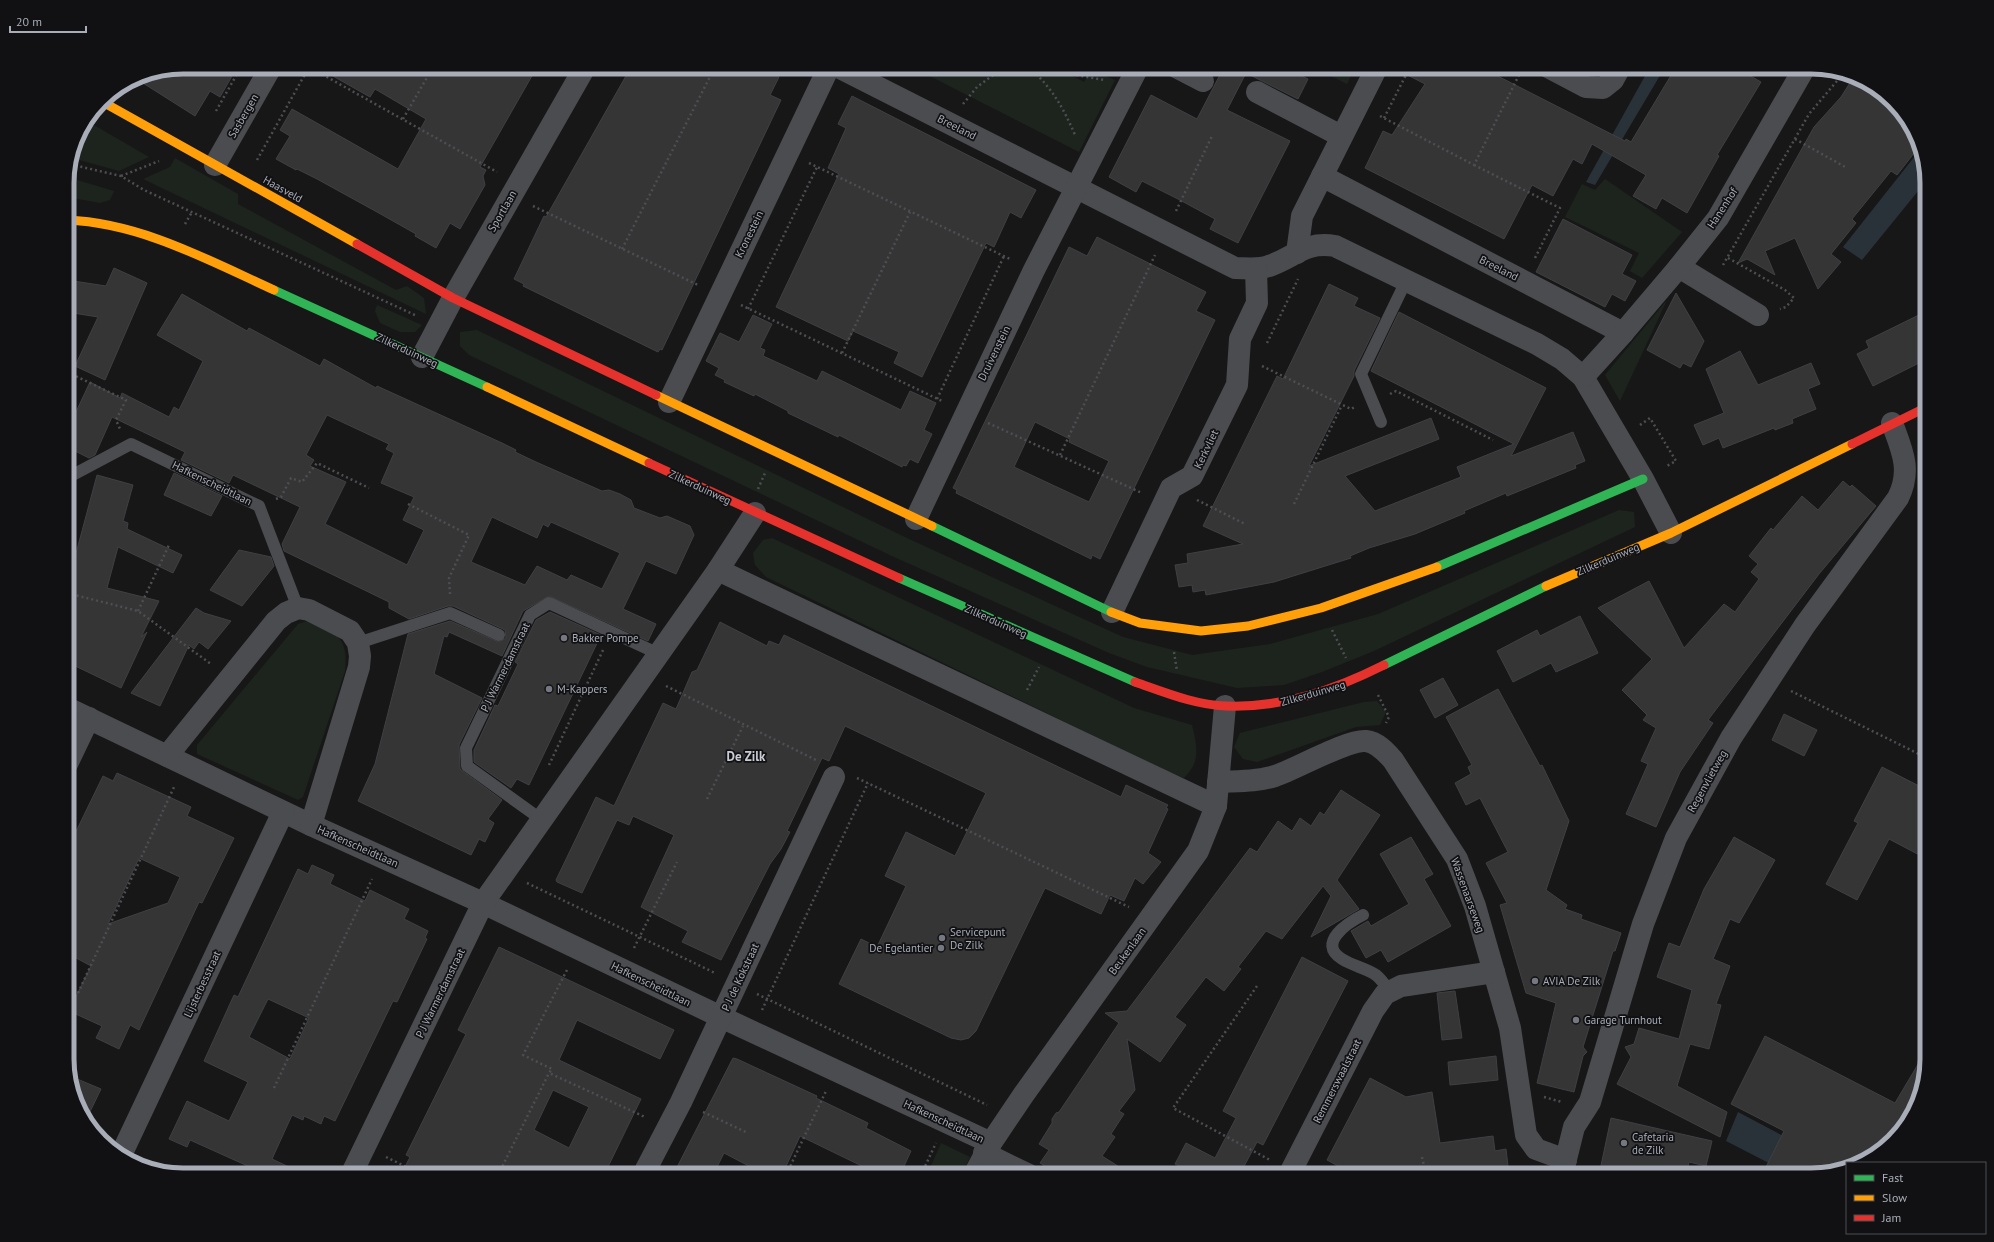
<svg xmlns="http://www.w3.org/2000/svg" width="1994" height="1242" font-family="'PT Sans',sans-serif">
  <rect width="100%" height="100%" fill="#171717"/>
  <g fill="#1d241e">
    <polygon points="912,67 1056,67 1084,82 1091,70 1115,80 1079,152"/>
    <polygon points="1313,67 1355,67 1347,84"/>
    <polygon points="87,121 149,157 119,171 72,158 79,132"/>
    <polygon points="175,158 238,194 238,204 396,290 407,286 424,298 426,314 143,179 170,167"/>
    <polygon points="67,177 114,191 110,200 100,203 67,197"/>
    <polygon points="1605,179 1682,232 1642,278 1630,271 1639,253 1565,217 1582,184 1595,190"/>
    <polygon points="1667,300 1620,401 1605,375"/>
    <polygon points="377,305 422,325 415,332 400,332 380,323 375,311"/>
    <polygon points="477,330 907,538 1123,637 1192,655 1270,644 1378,614 1619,510 1634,512 1635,527 1374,651 1322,672 1284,685 1237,688 1147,667 1109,653 894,557 469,355 460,346 460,332"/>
    <path d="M 772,538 L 1134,708 L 1192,725 C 1197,746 1201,762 1184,778 L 1166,771 L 766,577 L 755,565 L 753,553 L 763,540 Z"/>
    <path d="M 307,621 C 335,632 349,636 345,671 L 303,797 L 298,800 L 197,754 L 197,745 L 298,624 Z"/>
    <polygon points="1377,701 1386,712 1380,725 1356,727 1257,762 1243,759 1234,747 1240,733 1364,702"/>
    <polygon points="941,1143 970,1157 962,1175 927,1175"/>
  </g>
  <g fill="#2a3239">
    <polygon points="1650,67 1665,67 1595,185 1586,182"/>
    <polygon points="1919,151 1927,180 1862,260 1843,247"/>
    <polygon points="1738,1112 1842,1167 1811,1175 1792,1175 1726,1141"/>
  </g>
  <g fill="#353536" stroke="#3f4043" fill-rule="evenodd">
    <polygon points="183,67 216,67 232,76 220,97 210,91 195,116 135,78 139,76"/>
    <polygon points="317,67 537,67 480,167 486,170 483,176 485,185 460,229 450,223 436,248 415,236 416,234 377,212 317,179 297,169 296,170 276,159 290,136 280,130 292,109 398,169 426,119 375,89 370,97"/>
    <polygon points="631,67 760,67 779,77 770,95 781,100 662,350 660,349 658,352 523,286 524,284 514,279 544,216 546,217"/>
    <polygon points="1224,67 1283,67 1308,79 1298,99 1246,73 1227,110 1290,141 1238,243 1210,229 1215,219 1178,199 1142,181 1136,192 1109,177 1151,95 1197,119"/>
    <polygon points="1392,67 1480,67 1625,141 1626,139 1631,142 1676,67 1735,67 1761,82 1717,155 1719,156 1687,213 1662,198 1656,209 1633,196 1646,175 1592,144 1582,164 1573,159 1553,196 1532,185 1504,239 1365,168 1383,131 1392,135 1425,84"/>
    <polygon points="1853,78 1869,83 1911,125 1918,148 1897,175 1891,171 1852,219 1856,223 1831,254 1841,262 1818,289 1795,238 1765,251 1775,275 1747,259 1738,263 1814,127 1841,97"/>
    <polygon points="852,96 1036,190 1021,218 1010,212 994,247 986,243 922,377 894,363 899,352 853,331 848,341 776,307 839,174 828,168 846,128 838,124"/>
    <polygon points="1563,219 1632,255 1622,274 1636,281 1625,301 1612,294 1605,307 1536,272"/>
    <path d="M 1097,237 L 1206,292 L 1196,311 L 1215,320 L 1100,559 L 1092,555 L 1091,559 L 956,493 L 957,490 L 953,488 L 1069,247 L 1087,256 ZM 1035,422 L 1070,439 L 1069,442 L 1109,461 L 1089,502 L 1014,467 Z"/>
    <polygon points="114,268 147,283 105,380 75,366 98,317 67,312 67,280 106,286"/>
    <polygon points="1329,284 1358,298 1354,306 1380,318 1354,371 1354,376 1309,466 1431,418 1439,439 1345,476 1375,511 1461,477 1457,467 1514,444 1371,371 1399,312 1546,388 1511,456 1573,432 1585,461 1575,465 1576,468 1507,496 1506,493 1464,511 1465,513 1415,534 1369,548 1350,556 1351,558 1274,582 1206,595 1205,590 1193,592 1192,585 1179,587 1175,565 1188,563 1187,554 1243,544 1203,526 1277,376 1283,379"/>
    <polygon points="1676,293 1704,341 1691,367 1683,363 1680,368 1647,350"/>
    <path d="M 182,294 L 247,331 L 249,328 L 320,366 L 324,359 L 376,388 L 377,386 L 502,443 L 516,450 L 515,452 L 536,462 L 602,491 L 609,490 L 620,494 L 631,500 L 634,508 L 660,518 L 667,516 L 690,526 L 694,535 L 676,574 L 646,561 L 623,609 L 656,624 L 648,641 L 549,596 L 523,611 L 502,656 L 449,632 L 447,637 L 444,636 L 434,674 L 482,698 L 459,745 L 460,769 L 502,800 L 488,819 L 494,823 L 485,842 L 479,839 L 471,855 L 358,801 L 375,764 L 408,634 L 450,621 L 499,642 L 506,638 L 505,630 L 453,606 L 448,606 L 409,619 L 389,608 L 389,602 L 284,551 L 282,544 L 300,507 L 233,475 L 229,483 L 181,460 L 185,452 L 112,417 L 95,455 L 89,458 L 67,447 L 67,409 L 75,414 L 90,382 L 120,398 L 122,393 L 169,417 L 174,407 L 179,410 L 203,361 L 157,335 ZM 327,415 L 389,444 L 386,449 L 394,453 L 381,483 L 414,497 L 403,520 L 424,530 L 407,565 L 325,524 L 346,482 L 310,466 L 314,460 L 306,455 ZM 492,517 L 537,538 L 543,524 L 548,527 L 551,522 L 620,553 L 602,589 L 571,575 L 567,580 L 537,566 L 525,585 L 471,562 Z"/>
    <polygon points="1927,311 1927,359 1873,386 1857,354 1869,348 1866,341"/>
    <polygon points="753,315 772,324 760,348 765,350 763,356 785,366 817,381 822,371 901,410 910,391 936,403 924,430 932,434 918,463 910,459 906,466 903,465 902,467 839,435 838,437 788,413 788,411 755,394 754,396 724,382 725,380 715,375 719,368 706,361 720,333 739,342"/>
    <polygon points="1740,351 1758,385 1811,363 1820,384 1808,389 1816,409 1792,419 1793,423 1775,430 1774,428 1723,448 1719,438 1703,445 1694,425 1724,413 1706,369"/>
    <polygon points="174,473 222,496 211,516 164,495"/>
    <polygon points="97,475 133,485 123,521 128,523 127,529 182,555 173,573 118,547 107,588 159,601 141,637 147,632 121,688 67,662 67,587"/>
    <polygon points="1843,481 1850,487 1852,485 1876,506 1819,574 1708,720 1713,723 1680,772 1656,827 1626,814 1648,764 1641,761 1656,728 1643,720 1647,715 1622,690 1652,659 1598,608 1649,581 1684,648 1724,604 1735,612 1759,579 1751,572 1758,564 1749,556 1771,528 1773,530 1802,496 1818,510"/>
    <polygon points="239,550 271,557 274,566 242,606 210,590"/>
    <polygon points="196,608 204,613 231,621 208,649 199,642 194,649 189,645 160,706 131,693"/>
    <polygon points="550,612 601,635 529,785 517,779 511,788 474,762 474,750 495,705 498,706 518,664 515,662 536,620"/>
    <polygon points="1580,616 1598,653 1556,672 1551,663 1513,682 1497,651 1537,630 1540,636"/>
    <polygon points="720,622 767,646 769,641 779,645 784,635 1121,797 1126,785 1168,805 1166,808 1168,809 1148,853 1161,862 1143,884 1135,878 1124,901 1110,895 1101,914 1045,888 976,1031 969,1038 961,1040 951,1038 839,984 861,939 877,947 906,886 885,876 906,832 955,856 986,793 845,726 829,761 822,758 787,831 790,832 781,849 770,864 721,960 682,942 688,931 641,907 674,835 633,816 629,825 617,820 582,893 557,882 556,880 596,797 614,806 663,703 676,709 692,672 697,670"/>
    <polygon points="1443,678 1458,705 1435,718 1420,690"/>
    <polygon points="1498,689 1540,766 1542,765 1569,821 1546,890 1567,905 1565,909 1582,915 1581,919 1621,933 1615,951 1613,951 1583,1047 1587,1052 1583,1056 1574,1092 1537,1083 1556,1003 1526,993 1500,905 1507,903 1486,863 1508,852 1480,798 1466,805 1455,783 1471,774 1468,767 1472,765 1446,717"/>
    <polygon points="1784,714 1817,730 1804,756 1772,740"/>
    <polygon points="1882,767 1927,790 1927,859 1889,839 1857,900 1826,884 1858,823 1854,821"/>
    <path d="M 117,773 L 191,807 L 187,816 L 234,838 L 202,903 L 199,902 L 139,1030 L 130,1025 L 119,1049 L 96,1038 L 102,1026 L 69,1011 L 91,966 L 67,953 L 67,850 L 103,776 L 113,781 ZM 139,858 L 180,877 L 168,903 L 108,924 Z"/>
    <polygon points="1341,790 1380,815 1337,880 1359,909 1311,937 1331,896 1323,886 1282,939 1266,931 1238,967 1241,969 1224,991 1206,977 1175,1017 1186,1025 1160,1062 1127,1039 1135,1090 1119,1111 1124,1114 1111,1134 1115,1137 1102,1156 1132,1175 1059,1175 1040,1163 1049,1150 1039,1144 1052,1123 1052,1119 1056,1113 1059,1112 1119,1023 1105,1013 1127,1011 1250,848 1257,852 1278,821 1292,831 1300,818 1311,826 1320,812 1324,815"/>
    <polygon points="1411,837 1433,874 1424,879 1451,926 1388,962 1381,950 1366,958 1351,931 1368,921 1371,926 1409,904 1380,854"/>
    <polygon points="1734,837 1775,860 1739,923 1730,919 1713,959 1730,966 1716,1004 1721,1005 1709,1049 1690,1044 1677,1086 1727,1112 1720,1137 1617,1084 1631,1057 1625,1047 1634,1044 1639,1028 1679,1039 1692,990 1657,977 1669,943 1680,947 1704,889"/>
    <path d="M 312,865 L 334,875 L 330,884 L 365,901 L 370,890 L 409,909 L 404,919 L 428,931 L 425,938 L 427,939 L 397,1002 L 393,1001 L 335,1121 L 324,1116 L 321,1124 L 304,1116 L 303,1120 L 292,1115 L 272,1159 L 306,1175 L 246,1175 L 250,1167 L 190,1140 L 187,1147 L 169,1139 L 187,1101 L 229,1121 L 248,1082 L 204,1061 L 234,995 L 238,997 L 298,869 L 308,874 ZM 268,999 L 309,1018 L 290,1059 L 249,1037 Z"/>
    <path d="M 499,947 L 674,1030 L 660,1059 L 577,1020 L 559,1060 L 641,1099 L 604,1175 L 401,1175 L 410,1157 L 406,1155 L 466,1034 L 458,1030 ZM 553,1090 L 589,1107 L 569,1148 L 534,1130 Z"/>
    <polygon points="1302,957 1348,981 1263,1145 1257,1142 1241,1172 1247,1175 1197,1175 1175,1164 1186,1143 1215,1158 1236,1118 1223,1111"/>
    <polygon points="1455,991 1462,1038 1442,1040 1437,993"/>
    <polygon points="1765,1036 1895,1103 1920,1061 1926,1064 1911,1117 1869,1160 1847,1163 1847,1165 1811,1175 1762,1175 1784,1131 1731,1104"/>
    <polygon points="1496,1056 1498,1080 1450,1085 1448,1062"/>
    <polygon points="733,1058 737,1059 817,1096 816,1098 868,1123 866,1128 911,1151 900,1175 865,1175 868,1169 800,1136 782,1175 766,1175 724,1153 713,1175 673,1175"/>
    <polygon points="70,1076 101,1089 86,1120 83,1117"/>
    <polygon points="1370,1078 1406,1097 1432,1092 1440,1143 1493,1136 1495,1151 1506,1149 1509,1175 1355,1175 1327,1160"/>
    <polygon points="1611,1118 1712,1141 1706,1166 1689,1162 1686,1175 1599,1175"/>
  </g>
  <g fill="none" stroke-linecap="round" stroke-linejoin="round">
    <g stroke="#4d4e52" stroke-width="2.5" stroke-dasharray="2 3" stroke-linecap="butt">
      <polyline points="309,67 497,172"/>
      <path d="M 1029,67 C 1052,88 1063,107 1075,135"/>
      <polyline points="1032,69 1049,70 1104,80"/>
      <polyline points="963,104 977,87 1004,67"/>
      <polyline points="216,111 241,67"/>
      <polyline points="1380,116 1474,165 1523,67"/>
      <polyline points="1384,118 1410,67"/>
      <polyline points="403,119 433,67"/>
      <polyline points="1795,139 1847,168"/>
      <polyline points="257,160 309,67"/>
      <polyline points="71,163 82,167 121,176 144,190 417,316"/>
      <polyline points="809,163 1012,260"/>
      <polyline points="1474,165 1560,208 1534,260"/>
      <polyline points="121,176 159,161"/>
      <polyline points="533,206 698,285"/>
      <polyline points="1176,211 1212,136"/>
      <polyline points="185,224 192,212"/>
      <polyline points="622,249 715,67"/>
      <polyline points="1728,258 1785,290 1794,298 1786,307 1780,309"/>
      <polyline points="1723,265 1809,114 1842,75"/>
      <polyline points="741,305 944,402"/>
      <polyline points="748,309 817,167"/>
      <polyline points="1267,343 1298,279"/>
      <polyline points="842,353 910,212"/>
      <polyline points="1262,366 1351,409 1355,407"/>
      <polyline points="67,372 126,400 116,420 120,429"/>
      <polyline points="1390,394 1396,391 1493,440"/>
      <polyline points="937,399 1004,256"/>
      <polyline points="988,423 1142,493"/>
      <polyline points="1640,425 1650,418 1676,461 1665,467"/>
      <polyline points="1060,455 1155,255"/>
      <polyline points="758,489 765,473"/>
      <polyline points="276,499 281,497 291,478 302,482 317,463 369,488"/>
      <polyline points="1197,500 1245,524"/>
      <polyline points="408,504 469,535 449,578 450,594"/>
      <polyline points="1294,504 1342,405"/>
      <polyline points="67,593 138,611 211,664"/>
      <polyline points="138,611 169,545"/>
      <polyline points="1332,630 1346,658"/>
      <polyline points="1174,652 1177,671"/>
      <polyline points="666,686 818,761"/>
      <polyline points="1027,690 1039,667"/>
      <polyline points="1791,691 1927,758"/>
      <polyline points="1378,695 1389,717 1386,723"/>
      <polyline points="549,765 604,648"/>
      <polyline points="857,778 1129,907"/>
      <polyline points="707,799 743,726"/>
      <polyline points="527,883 715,973"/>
      <polyline points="634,948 677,862"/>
      <polyline points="567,970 523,1055 552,1069 549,1073 645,1117"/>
      <polyline points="1257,986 1173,1108 1270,1160"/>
      <polyline points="78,993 175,785"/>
      <polyline points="757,994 987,1105"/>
      <polyline points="762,1010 868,783"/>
      <polyline points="274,1088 372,879"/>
      <polyline points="1544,1097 1562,1102"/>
      <polyline points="703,1112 748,1133"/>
      <polyline points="386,1157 423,1175"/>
      <polyline points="1422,1157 1426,1175"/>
      <polyline points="1320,1168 1334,1175"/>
      <polyline points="498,1175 549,1073"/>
      <polyline points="786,1175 826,1091"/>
      <polyline points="921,1175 936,1143"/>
    </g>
    <g stroke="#4b4c50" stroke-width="12">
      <polyline points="1381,422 1361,374 1406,281"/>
      <polyline points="67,478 131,444 259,506 298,608"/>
      <polyline points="358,643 450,613 499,635"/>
      <polyline points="542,820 467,766 466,748 530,615 549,603 659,654"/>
      <path d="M 1363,915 C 1349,922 1316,943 1342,959 C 1353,966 1366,968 1376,975 C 1381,979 1386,986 1390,992"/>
    </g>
    <g stroke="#4b4c50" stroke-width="22">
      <path d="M 838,67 L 1235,268 C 1246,268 1259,270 1269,266 C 1295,257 1305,241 1335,246 L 1537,344 L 1562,359 L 1583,377 L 1643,479 L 1671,533"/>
      <polyline points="1176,67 1203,81"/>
      <polyline points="1548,67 1586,87 1603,88 1613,80 1620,67"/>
      <polyline points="1257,92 1341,136"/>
      <polyline points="215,165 271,67"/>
      <polyline points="1322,176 1623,333 1583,377"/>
      <polyline points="1297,253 1302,216 1377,67"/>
      <polyline points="1679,267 1758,315"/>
      <polyline points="1623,333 1679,267 1718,218 1805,67"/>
      <polyline points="422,357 453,298 585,67"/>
      <polyline points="669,402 829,67"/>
      <polyline points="916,519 1034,270 1138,67"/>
      <polyline points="718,570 1216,806"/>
      <polyline points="1112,612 1171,488 1192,476 1237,385 1240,339 1257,303 1256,269"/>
      <polyline points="67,708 311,825 483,903 721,1017 991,1143"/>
      <polyline points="167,756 276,621 286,613 298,608 309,610 350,631 358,643 360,656 359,667 311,825"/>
      <polyline points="67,764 89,718"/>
      <path d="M 1218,782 C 1237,781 1257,782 1275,776 C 1296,769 1348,739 1366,741 C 1377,742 1386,752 1393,760 L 1457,859 L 1475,906 L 1510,1028 L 1526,1135 L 1536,1149 L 1566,1160"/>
      <polyline points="984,1153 1029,1175"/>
      <polyline points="121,1155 283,812"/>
      <polyline points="351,1175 483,903 718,570 755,513"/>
      <polyline points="643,1175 681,1102 834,777"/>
      <polyline points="974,1175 991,1143 1024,1094 1198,851 1216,806 1225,706"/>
      <polyline points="1289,1175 1373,1011 1385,994 1401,986 1494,972"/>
      <path d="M 1562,1175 L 1574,1127 L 1590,1102 L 1643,924 L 1676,838 L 1731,738 L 1805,625 L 1898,498 C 1912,470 1902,450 1892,423"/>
    </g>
    <g stroke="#30b455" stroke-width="9">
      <polyline points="274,290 487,387"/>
      <polyline points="932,526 1111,612"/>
      <polyline points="1437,567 1643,479"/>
      <polyline points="899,578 1135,682"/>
      <polyline points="1384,665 1546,586"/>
    </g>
    <g stroke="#ff9f0a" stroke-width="9">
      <polyline points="101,101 357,244"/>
      <path d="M 67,220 C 141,223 208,260 274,290"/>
      <polyline points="487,387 649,463"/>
      <polyline points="656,395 932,526"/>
      <polyline points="1546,586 1671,533 1852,444"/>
      <polyline points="1111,612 1140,623 1201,631 1248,626 1321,608 1437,567"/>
    </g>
    <g stroke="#e5322d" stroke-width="9">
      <polyline points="357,244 453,298 656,395"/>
      <polyline points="1852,444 1927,407"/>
      <polyline points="649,463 899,578"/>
      <path d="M 1135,682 C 1164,692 1195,705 1226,706 C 1283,708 1334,690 1384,665"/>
    </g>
  </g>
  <g fill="#757880" stroke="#111113" stroke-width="1.5">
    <circle cx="564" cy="638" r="4"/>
    <circle cx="549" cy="689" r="4"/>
    <circle cx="942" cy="938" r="4"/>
    <circle cx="941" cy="948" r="4"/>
    <circle cx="1535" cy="981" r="4"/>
    <circle cx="1576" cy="1020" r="4"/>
    <circle cx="1624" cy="1143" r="4"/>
  </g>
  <g text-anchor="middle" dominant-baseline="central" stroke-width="3.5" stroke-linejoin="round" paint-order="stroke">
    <g font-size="11" fill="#a8adb8" stroke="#111113">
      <text transform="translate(243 116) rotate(-60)">Sasbergen</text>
      <text transform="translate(957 127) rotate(27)">Breeland</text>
      <text transform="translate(283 189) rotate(29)">Haasveld</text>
      <text transform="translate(1722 208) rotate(-57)">Hanenhof</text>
      <text transform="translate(502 211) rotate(-60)">Sportlaan</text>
      <text transform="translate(749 234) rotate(-64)">Kronestein</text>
      <text transform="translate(1499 268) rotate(27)">Breeland</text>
      <text transform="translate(407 350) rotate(25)">Zilkerduinweg</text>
      <text transform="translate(994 353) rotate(-64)">Druivenstein</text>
      <text transform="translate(1206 449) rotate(-64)">Kerkvliet</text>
      <text transform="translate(212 483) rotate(26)">Hafkenscheidtlaan</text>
      <text transform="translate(700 487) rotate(25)">Zilkerduinweg</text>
      <text transform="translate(1608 559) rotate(-23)">Zilkerduinweg</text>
      <text transform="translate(996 621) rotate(24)">Zilkerduinweg</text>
      <text transform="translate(505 667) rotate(-64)">P J Warmerdamstraat</text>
      <text transform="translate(1313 693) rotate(-16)">Zilkerduinweg</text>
      <text transform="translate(1707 781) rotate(-61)">Regenvlietweg</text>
      <text transform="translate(358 846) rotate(24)">Hafkenscheidtlaan</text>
      <text transform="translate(1468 895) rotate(70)">Wassenaarseweg</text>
      <text transform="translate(1127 951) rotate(-54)">Beukenlaan</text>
      <text transform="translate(740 977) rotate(-65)">P J de Kokstraat</text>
      <text transform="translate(202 984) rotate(-65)">Lijsterbesstraat</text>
      <text transform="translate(651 984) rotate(26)">Hafkenscheidtlaan</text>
      <text transform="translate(440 993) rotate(-64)">P J Warmerdamstraat</text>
      <text transform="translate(1337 1081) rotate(-63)">Remmerswaalstraat</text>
      <text transform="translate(944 1121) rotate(25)">Hafkenscheidtlaan</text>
    </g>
    <g font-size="11" fill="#a8adb8" stroke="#111113" text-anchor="start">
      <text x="572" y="638">Bakker Pompe</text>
      <text x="557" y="689">M-Kappers</text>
      <text x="950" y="932">Servicepunt<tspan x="950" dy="13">De Zilk</tspan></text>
      <text x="933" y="948" text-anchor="end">De Egelantier</text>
      <text x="1543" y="981">AVIA De Zilk</text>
      <text x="1584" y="1020">Garage Turnhout</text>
      <text x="1632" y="1137">Cafetaria<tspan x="1632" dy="13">de Zilk</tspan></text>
    </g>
    <g font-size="13" font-weight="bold" fill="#c9ccd4" stroke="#111113">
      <text x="746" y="756">De Zilk</text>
    </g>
  </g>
  <path d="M0 0H1994V1242H0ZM183 74H1811A109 109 0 0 1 1920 183V1059A109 109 0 0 1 1811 1168H183A109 109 0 0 1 74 1059V183A109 109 0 0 1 183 74Z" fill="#111113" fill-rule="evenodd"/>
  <path fill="none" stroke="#a8adb8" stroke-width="5" d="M183 74H1811A109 109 0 0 1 1920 183V1059A109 109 0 0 1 1811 1168H183A109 109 0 0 1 74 1059V183A109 109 0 0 1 183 74Z"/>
  <rect x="1846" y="1162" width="140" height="72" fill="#111113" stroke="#4d4f55"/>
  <rect x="1854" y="1175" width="20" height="6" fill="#30b455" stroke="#4d4f55"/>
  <text x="1882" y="1182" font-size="12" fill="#a8adb8">Fast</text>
  <rect x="1854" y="1195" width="20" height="6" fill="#ff9f0a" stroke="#4d4f55"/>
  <text x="1882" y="1202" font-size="12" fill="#a8adb8">Slow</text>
  <rect x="1854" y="1215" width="20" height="6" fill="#e5322d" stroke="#4d4f55"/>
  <text x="1882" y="1222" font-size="12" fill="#a8adb8">Jam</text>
  <path d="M10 26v6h76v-6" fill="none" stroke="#a8adb8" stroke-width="2"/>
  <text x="16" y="26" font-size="12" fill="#a8adb8" stroke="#111113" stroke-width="3" paint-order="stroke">20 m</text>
</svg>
